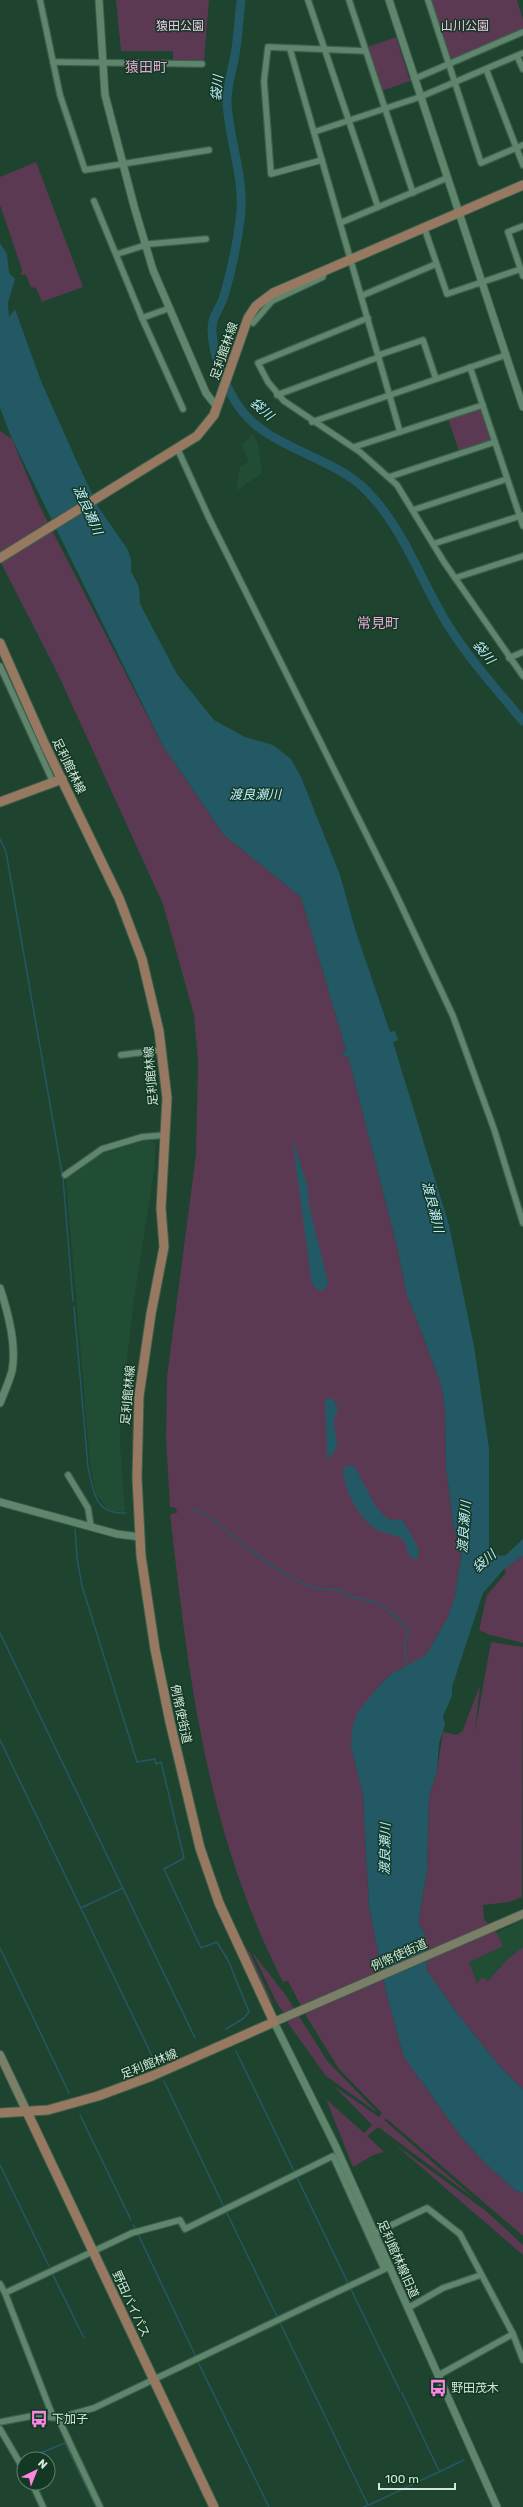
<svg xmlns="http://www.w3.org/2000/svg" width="523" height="2507" font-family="Rubik,'Noto Sans JP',sans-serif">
  <rect width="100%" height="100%" fill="#1e432e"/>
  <g fill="#204d34">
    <polygon points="253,434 258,444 262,473 236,491 240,467 249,462 242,445"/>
    <polygon points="143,1140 155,1142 155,1165 133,1307 121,1413 120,1442 125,1511 115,1512 107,1509 96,1494 90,1464 66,1178 75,1174 97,1156"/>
    <polygon points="523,1920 523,2052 477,1983 469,1962 502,1946 497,1933"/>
  </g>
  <g fill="#5c3953">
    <polygon points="116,0 209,0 204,61 173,61 173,51 121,51"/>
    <polygon points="430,0 517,0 523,20 523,30 450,61"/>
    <polygon points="396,37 410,81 381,91 367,47"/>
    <polygon points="36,162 83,287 42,302 36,288 31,287 26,275 21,275 22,269 0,205 0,177"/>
    <polygon points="478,409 483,410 491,436 489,441 459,451 448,419"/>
    <path d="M 0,431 L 12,439 L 40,507 L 163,746 L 224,835 L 301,897 L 346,1050 L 341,1056 L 348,1056 L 398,1250 L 406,1292 L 441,1384 L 445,1407 L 446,1467 L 454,1529 L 462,1551 L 455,1597 L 448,1617 L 435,1640 L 425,1657 L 391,1674 L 376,1689 L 351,1746 L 363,1795 L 369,1907 L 387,1996 L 404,2057 L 462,2138 L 487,2165 L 515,2190 L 523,2193 L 523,2236 L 387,2119 L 384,2120 L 475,2199 L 378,2127 L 367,2136 L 384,2152 L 373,2155 L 353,2167 L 326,2099 L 364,2133 L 372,2125 L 334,2086 L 379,2117 L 382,2113 L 339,2069 L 308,2019 L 288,1981 L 283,1982 C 206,1831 189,1679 170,1514 L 177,1513 L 176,1508 L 170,1507 L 166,1439 L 167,1377 L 196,1155 L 198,1063 L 194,1015 L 163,904 L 57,672 L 0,561 Z"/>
    <polygon points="523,1556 523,1643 490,1635 479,1630 487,1595 506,1573 504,1569"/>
    <polygon points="491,1642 523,1647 522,1897 509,1902 483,1905 484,1919 497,1933 503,1946 469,1962 477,1983 483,1977 488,1981 507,1960 523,1947 523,2090 498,2064 457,2013 427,1971 424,1933 418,1922 427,1871 429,1796 437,1771 443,1732 457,1735 463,1730 480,1685 475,1731"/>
    <polygon points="239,1938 250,1953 275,2008 253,1970"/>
    <polygon points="252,1952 285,1994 328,2062 378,2113 326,2076 288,2023 289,2020 278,2005"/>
    <polygon points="392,2142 486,2211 523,2245 523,2255"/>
  </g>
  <g fill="#235865">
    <polygon points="0,243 7,254 9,273 15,279 8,303 9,317 15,309 41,381 78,464 99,508 128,550 131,560 131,571 139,587 140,604 177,674 214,720 245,737 273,745 291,759 301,777 340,875 355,929 390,1032 395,1031 398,1040 393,1042 449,1225 474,1346 489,1448 489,1550 500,1556 506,1555 523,1539 523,1556 504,1569 483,1593 452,1687 452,1696 443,1716 445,1725 439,1744 437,1771 429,1796 427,1871 418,1922 424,1933 427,1971 457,2013 498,2064 523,2090 523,2193 515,2190 487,2165 462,2138 404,2057 387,1996 369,1907 363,1795 351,1746 352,1729 357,1713 376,1689 391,1674 425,1656 435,1640 448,1617 455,1596 462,1551 454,1529 446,1467 445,1407 441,1384 406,1292 398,1250 348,1056 341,1057 346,1050 301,897 224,835 163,746 12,439 0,408"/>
    <polygon points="292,1138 308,1187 309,1205 328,1282 326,1288 320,1291 314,1287 311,1279"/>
    <path d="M 327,1398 L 333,1399 L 338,1408 C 337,1413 333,1419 334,1424 C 336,1438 342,1448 327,1459 L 325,1401 Z"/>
    <path d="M 352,1465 C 366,1478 377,1529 402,1519 L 419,1549 L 418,1558 L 415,1560 L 409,1555 L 403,1539 C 394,1534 384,1534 376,1529 C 358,1517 345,1492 343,1470 L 346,1466 Z"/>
  </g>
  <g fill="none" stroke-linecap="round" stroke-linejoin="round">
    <g stroke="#235865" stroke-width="1.5">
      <polyline points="0,839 6,852 62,1173"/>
      <polyline points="63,1178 73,1301"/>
      <path d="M 74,1307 L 88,1467 C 94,1492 94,1515 126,1513"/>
      <path d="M 194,1510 L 203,1512 C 232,1534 300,1598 337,1589 C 346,1597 363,1599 374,1602 C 384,1605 403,1623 409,1631 L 405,1641 L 406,1665"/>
      <polyline points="75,1529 77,1558 82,1586 137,1762 155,1759 156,1764 161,1762 184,1858 164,1869 201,1948 217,1942 229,1962 249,2012 244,2018 226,2029"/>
      <polyline points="0,1633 195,2038"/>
      <polyline points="0,1740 154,2060"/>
      <polyline points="81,1908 123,1888"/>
      <polyline points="0,1948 69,2093"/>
      <polyline points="236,2051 400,2391"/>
      <polyline points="164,2081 224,2207"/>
      <polyline points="80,2115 131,2220"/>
      <polyline points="0,2165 49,2266"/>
      <polyline points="226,2211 368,2505 364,2507"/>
      <polyline points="133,2225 135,2228"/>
      <polyline points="138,2234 196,2357"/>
      <polyline points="53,2275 84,2338"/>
      <polyline points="197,2360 269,2507"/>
      <polyline points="402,2393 439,2471"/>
      <polyline points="9,2449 17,2463"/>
      <polyline points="26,2459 65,2443 96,2507"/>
      <polyline points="369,2505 464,2460"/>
    </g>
    <path stroke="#235865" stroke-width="9" d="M 241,0 C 239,18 238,37 235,55 C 232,71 227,85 227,102 C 229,142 246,180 240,220 C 237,245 231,272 224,296 C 220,309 211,317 212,331 C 213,356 225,387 239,407 C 267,448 333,456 367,491 C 400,525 416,568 438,608 C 460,649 493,685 523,721"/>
    <g stroke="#3d5e4c" stroke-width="8">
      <g id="minor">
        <polyline points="40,0 60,95 85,170 209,150"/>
        <polyline points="308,0 378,207"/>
        <polyline points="349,0 413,193"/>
        <polyline points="428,0 481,163 523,145"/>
        <polyline points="290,49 400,432"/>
        <polyline points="517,56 523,69"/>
        <polyline points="53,62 202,64"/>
        <polyline points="486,69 523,165"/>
        <polyline points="414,79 523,32"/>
        <polyline points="314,132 420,97 523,53"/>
        <polyline points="322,160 271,174 264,81 268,47 365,51"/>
        <polyline points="94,201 142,318 183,409"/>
        <polyline points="340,223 447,178"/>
        <polyline points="523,226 508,232 523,276"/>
        <polyline points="424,227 447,294 521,269"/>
        <polyline points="117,254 149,244 206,239"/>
        <polyline points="361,296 436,264"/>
        <polyline points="142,318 170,308"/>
        <polyline points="368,318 258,363 268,382 284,401 360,452 397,485 444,562 523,676"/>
        <polyline points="253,323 272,301 323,277 324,270"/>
        <polyline points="379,355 423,340 436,379"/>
        <polyline points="470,367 523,526"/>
        <polyline points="277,395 379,357"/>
        <polyline points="312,422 506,355"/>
        <polyline points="354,447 483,405"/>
        <polyline points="178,450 209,518 394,890 453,1016 494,1129 523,1223"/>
        <polyline points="389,477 495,442"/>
        <polyline points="413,510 507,479"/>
        <polyline points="433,544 523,515"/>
        <polyline points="455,578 523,556"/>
        <polyline points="509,658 523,652"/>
        <polyline points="0,666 53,782"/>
        <polyline points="121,1055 162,1050"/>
        <polyline points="65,1175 102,1149 142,1137 166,1135"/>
        <polyline points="68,1475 88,1508 91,1527"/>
        <polyline points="375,2233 427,2208 460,2234 513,2334 523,2360"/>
        <polyline points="0,2284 5,2293 53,2417"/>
        <polyline points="5,2293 132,2233 180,2220 185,2229 333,2156 384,2269"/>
        <polyline points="408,2308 443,2288 481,2275"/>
        <polyline points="439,2375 513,2334"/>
        <polyline points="58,2418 100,2507"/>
        <polyline points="0,2422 32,2416 58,2418 94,2408 387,2268"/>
        <polyline points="0,2429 24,2470"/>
        <polyline points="32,2483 43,2507"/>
      </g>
    </g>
    <g stroke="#3d5e4c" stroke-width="9">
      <g id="tertiary">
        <polyline points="99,0 105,95 134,206 153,270 206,393 217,407"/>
        <polyline points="389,0 523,407"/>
        <path d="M 0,1288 C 8,1312 17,1345 12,1371 C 9,1382 4,1393 0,1403"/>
        <polyline points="0,1502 117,1534 140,1537"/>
        <polyline points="274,2022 336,2147 497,2507"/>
      </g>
    </g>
    <g stroke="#3d5e4c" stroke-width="10">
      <g id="secondary">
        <polyline points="274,2022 523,1914"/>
        <polyline points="0,2055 27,2112"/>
      </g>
    </g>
    <g stroke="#3d5e4c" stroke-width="11">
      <g id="primary">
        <polyline points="0,558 197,436 214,415 248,318 256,306 273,293 523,185"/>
        <polyline points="0,643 45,745 119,898 142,959 159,1031 167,1098 161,1208 164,1247 151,1314 139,1396 137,1478 141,1556 155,1649 170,1722 200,1848 219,1903 274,2022 152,2076 98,2096 48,2110 0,2113"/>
        <polyline points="0,802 62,779"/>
        <polyline points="27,2112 214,2507"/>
      </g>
    </g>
    <use href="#minor" stroke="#5f866d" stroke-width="5.5"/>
    <use href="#tertiary" stroke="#5f866d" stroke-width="7"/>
    <use href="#secondary" stroke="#7b7f67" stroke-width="8"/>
    <use href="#primary" stroke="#977861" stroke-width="9"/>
  </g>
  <defs>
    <g id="bus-bare" transform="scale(1.38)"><path d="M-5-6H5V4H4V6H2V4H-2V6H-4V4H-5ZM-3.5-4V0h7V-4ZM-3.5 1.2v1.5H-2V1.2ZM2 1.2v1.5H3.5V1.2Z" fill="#fd86e2" stroke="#133824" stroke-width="2.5" paint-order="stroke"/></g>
  </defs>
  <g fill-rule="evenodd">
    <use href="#bus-bare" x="438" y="2388"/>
    <use href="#bus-bare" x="39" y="2419"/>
  </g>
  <g text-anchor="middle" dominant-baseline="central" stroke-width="3" stroke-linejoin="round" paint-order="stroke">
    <g font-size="12" fill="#f8c3e9" stroke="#133824">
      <text x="180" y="26">猿田公園</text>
      <text x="465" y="26">山川公園</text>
    </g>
    <g font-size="12" fill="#d3e8da" stroke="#133824">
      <text transform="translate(224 351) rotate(-71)">足利館林線</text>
      <text transform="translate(69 766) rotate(64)">足利館林線</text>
      <text transform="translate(151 1076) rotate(-95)">足利館林線</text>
      <text transform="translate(128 1395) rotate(-85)">足利館林線</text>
      <text transform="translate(181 1714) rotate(78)">例幣使街道</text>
      <text transform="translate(399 1955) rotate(-24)">例幣使街道</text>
      <text transform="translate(149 2064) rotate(-22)">足利館林線</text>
      <text transform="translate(398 2259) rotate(66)">足利館林線旧道</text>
      <text transform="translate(131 2304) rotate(65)">野田バイパス</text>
    </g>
    <g font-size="12" fill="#d3e8da" stroke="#133824" text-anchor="start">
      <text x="451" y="2388">野田茂木</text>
      <text x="52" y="2419">下加子</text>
    </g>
    <g font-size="13" font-style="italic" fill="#beedfa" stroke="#133824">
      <text transform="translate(217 88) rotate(-85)">袋川</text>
      <text transform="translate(262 409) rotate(41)">袋川</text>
      <text transform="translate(88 510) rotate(66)">渡良瀬川</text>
      <text transform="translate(484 652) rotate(51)">袋川</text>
      <text x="255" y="794">渡良瀬川</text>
      <text transform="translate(433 1207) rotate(76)">渡良瀬川</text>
      <text transform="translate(464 1527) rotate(-86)">渡良瀬川</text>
      <text transform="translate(484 1561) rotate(-41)">袋川</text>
      <text transform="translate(385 1849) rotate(-89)">渡良瀬川</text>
    </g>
    <g font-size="14" fill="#e9a6d7" stroke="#133824">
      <text x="146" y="67">猿田町</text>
      <text x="378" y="623">常見町</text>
    </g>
  </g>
  <g transform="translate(36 2471) rotate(43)"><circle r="19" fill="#133824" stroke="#607e6d"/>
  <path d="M0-3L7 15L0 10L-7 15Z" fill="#fd86e2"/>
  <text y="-6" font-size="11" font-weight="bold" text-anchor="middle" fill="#d3e8da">N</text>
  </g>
  <path d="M379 2483v6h76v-6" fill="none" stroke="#d3e8da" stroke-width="2"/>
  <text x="385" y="2483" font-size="12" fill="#d3e8da" stroke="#133824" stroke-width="3" paint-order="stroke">100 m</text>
</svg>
